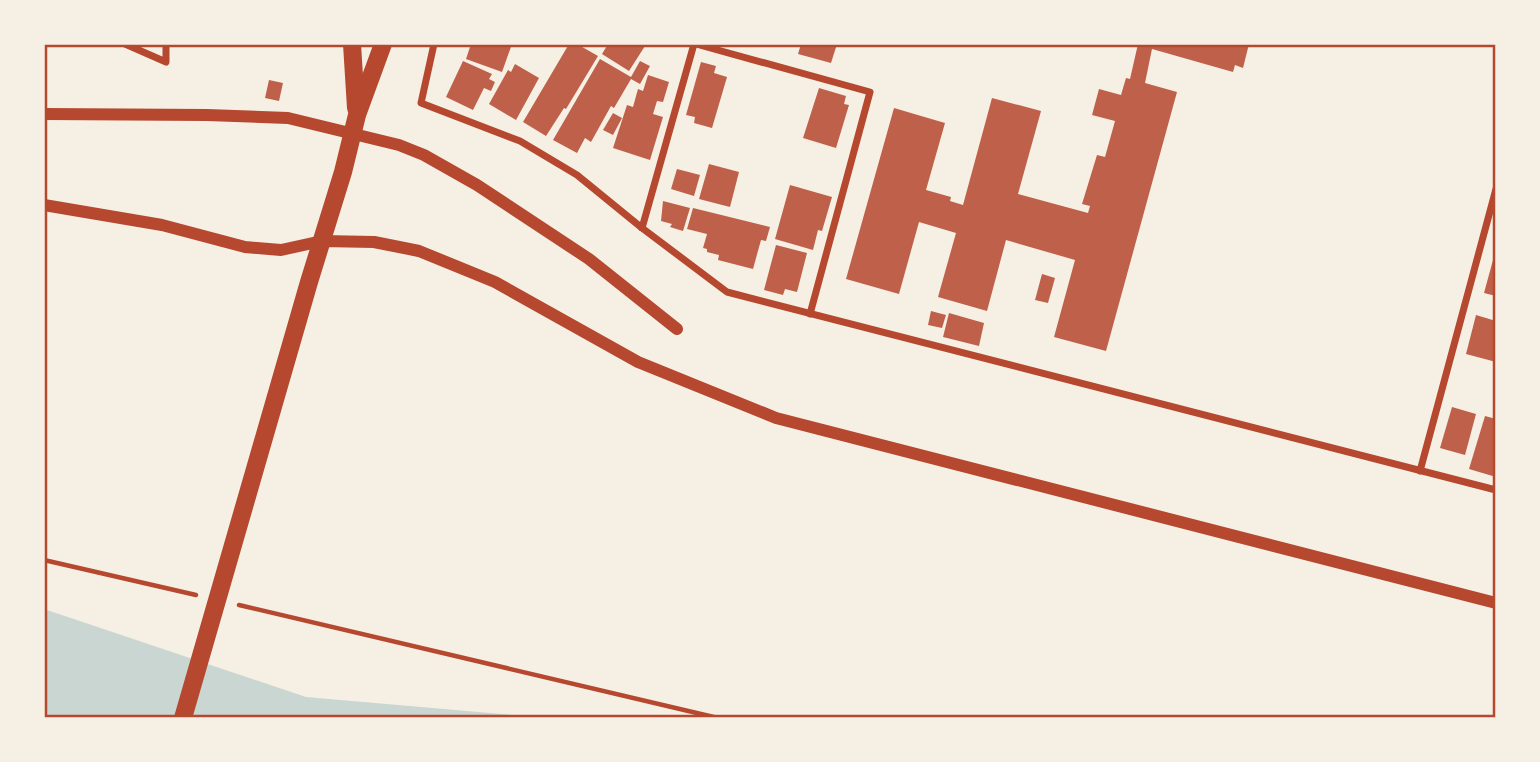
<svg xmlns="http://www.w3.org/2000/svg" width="1540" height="762" font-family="Figtree,sans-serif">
  <rect width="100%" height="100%" fill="#f6efe4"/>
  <polygon fill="#c9d6d2" points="44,609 306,697 546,718 44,718"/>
  <g fill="#bf614a">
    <polygon points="471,44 512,44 502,72 466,59"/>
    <polygon points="569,44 577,44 598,56 566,109 564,108 546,136 523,122"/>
    <polygon points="608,44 639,44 645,46 629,71 602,54"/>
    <polygon points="801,44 837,44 831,63 798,54"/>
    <polygon points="1138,44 1249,44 1243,68 1235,65 1233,72 1152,49 1145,83 1177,92 1106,351 1054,337 1075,260 1006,240 987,311 938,297 956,233 919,222 899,294 846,279 894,108 945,123 926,190 951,197 950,201 963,205 992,98 1041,111 1018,194 1088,213 1090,206 1082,204 1097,155 1105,157 1115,121 1092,115 1099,89 1121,95 1126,78 1130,79"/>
    <polygon points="600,59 631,77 640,61 650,66 640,84 631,79 614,108 611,106 591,142 585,138 577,153 553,140"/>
    <polygon points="463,61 492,74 489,79 495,82 491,91 484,88 473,110 446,97"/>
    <polygon points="701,62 716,66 714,73 727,77 712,128 694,123 695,117 686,115"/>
    <polygon points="515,64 539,78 516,120 489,104 508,70 511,72"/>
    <polygon points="648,75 669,82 663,102 657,101 653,114 663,117 650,160 613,148 627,105 633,107 638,89 643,91"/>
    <polygon points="269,80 283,83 279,101 265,98"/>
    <polygon points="819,88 846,96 844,104 849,105 836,148 803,138"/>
    <polygon points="613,113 622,118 613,135 603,130"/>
    <polygon points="709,164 739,172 730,207 699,199"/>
    <polygon points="677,169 700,175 694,196 671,189"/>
    <polygon points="790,185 832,197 822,231 818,230 813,250 775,239"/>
    <polygon points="663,201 690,208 683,231 670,227 672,224 661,221"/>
    <polygon points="693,208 770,227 766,241 761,240 753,269 718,260 719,255 707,252 707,249 703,248 707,234 687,229"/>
    <polygon points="776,245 807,253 797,292 785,289 783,295 764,290"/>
    <polygon points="1496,249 1496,296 1484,293"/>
    <polygon points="1042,274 1055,278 1048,303 1035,300"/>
    <polygon points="931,311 946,315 942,328 928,325"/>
    <polygon points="949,313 984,323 979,346 943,337"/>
    <polygon points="1476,315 1496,321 1496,362 1466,354"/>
    <polygon points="1452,407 1476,414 1465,455 1440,448"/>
    <polygon points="1485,416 1496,419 1496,477 1469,469"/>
  </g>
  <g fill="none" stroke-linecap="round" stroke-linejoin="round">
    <g stroke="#b5482f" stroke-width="4.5">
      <polyline points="44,560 196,595"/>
      <polyline points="239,605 718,718"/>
    </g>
    <g stroke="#b5482f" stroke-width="7">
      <polyline points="125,44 166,62 166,44"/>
      <polyline points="434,44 421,103 520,141 577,175 642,228 727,292 1496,490"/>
      <polyline points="696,44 870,92 810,314"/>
      <polyline points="642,228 694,44"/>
      <polyline points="1420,471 1496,189"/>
    </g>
    <g stroke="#b5482f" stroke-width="12">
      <polyline points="44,114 207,115 288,118 399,145 424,155 477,185 589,259 677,329"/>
      <polyline points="44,205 162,225 245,247 281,250 322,241 374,242 419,251 495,282 638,362 776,418 1496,603"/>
    </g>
    <g stroke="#b5482f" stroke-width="18">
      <polyline points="352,44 356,108"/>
      <polyline points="183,718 309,282 343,172 357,115 383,44"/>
    </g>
  </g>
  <rect width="1540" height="762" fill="none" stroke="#f6efe4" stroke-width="91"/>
  <rect x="46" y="46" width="1448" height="670" fill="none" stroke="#b5482f" stroke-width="2.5"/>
</svg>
